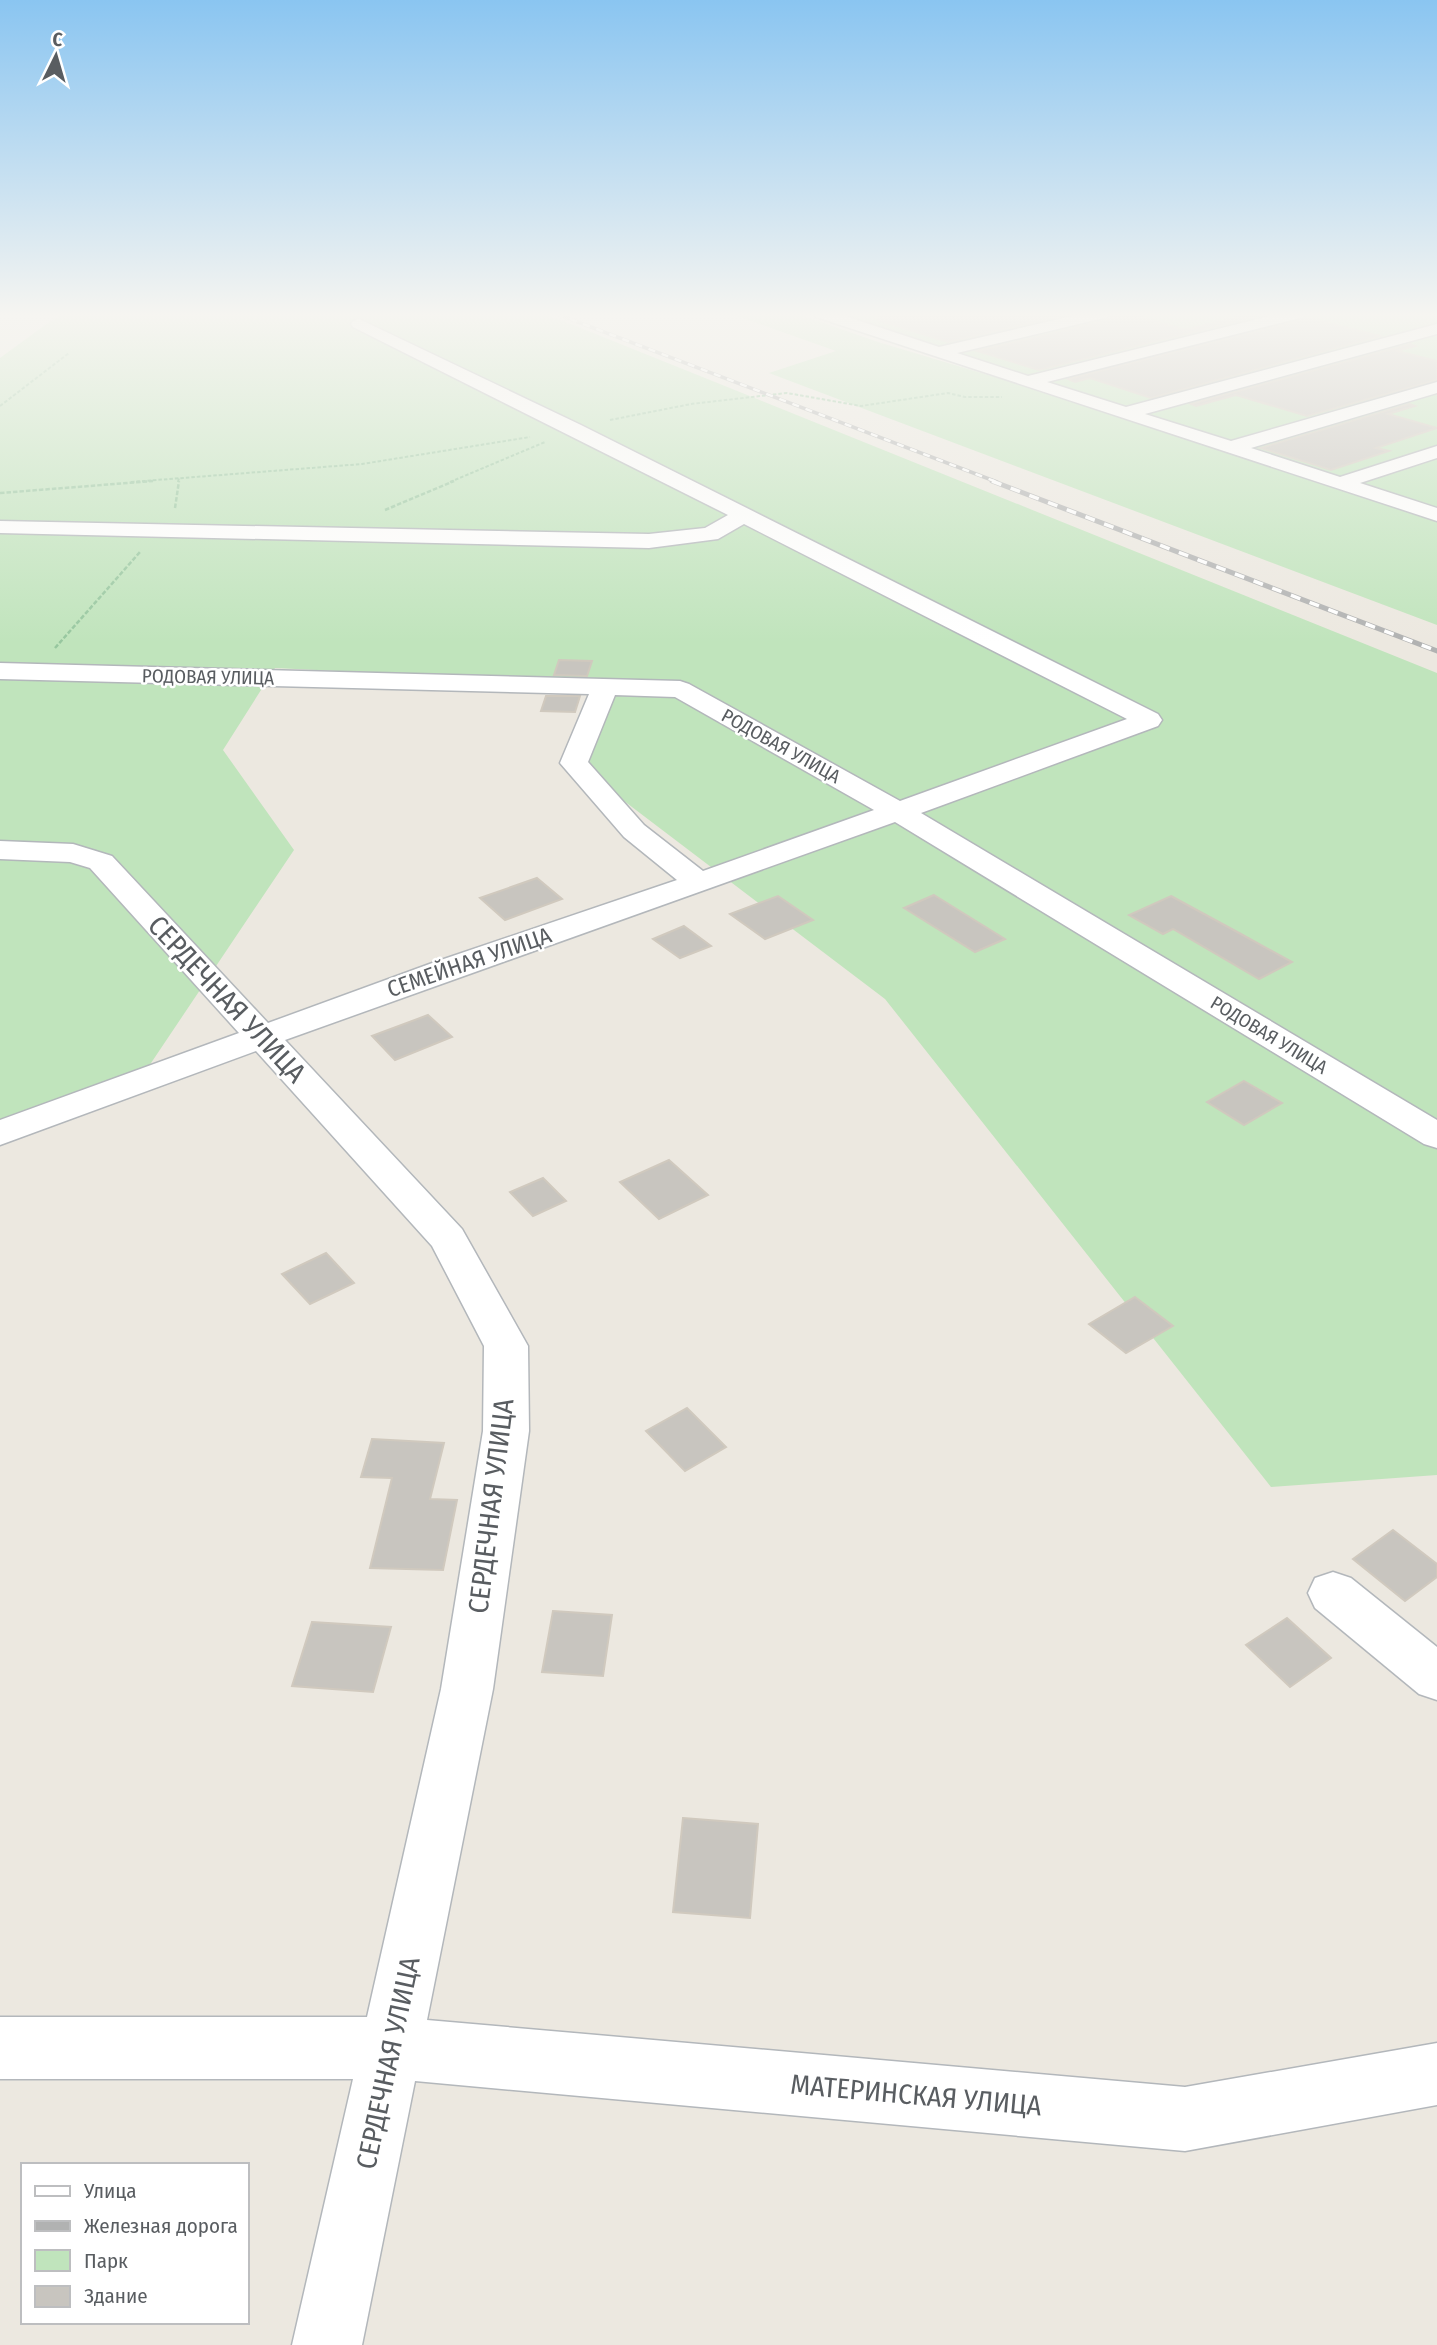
<svg xmlns="http://www.w3.org/2000/svg" width="1437" height="2345" font-family="'Fira Sans Condensed',sans-serif">
  <rect width="100%" height="100%" fill="#ece8e0"/>
  <g fill="#c0e4bc">
    <polygon points="60,314 546,314 1437,673 1437,1475 1271,1487 885,999 574,763 605,684 275,668 223,750 294,850 145,1072 0,1123 0,358"/>
    <polygon points="732,314 798,314 878,342 998,378 807,314 1437,314 1437,625 769,373 836,351"/>
  </g>
  <g fill="#c8c5bf" stroke="#d0c9be" stroke-width="2">
    <polygon points="879,314 1068,314 948,342 878,320"/>
    <polygon points="1112,314 1130,314 1185,330 1249,314 1266,314 1039,370 977,351 1109,320"/>
    <polygon points="1309,318 1380,336 1151,398 1090,378 1075,382 1068,379"/>
    <polygon points="1410,344 1415,346 1397,351 1437,361 1437,380 1307,416 1236,395 1196,406 1191,404"/>
    <polygon points="1409,404 1415,406 1388,414 1437,428 1376,448 1389,451 1331,470 1261,448"/>
    <polygon points="559,660 592,661 587,676 554,675"/>
    <polygon points="546,696 580,696 575,712 541,711"/>
    <polygon points="537,878 562,899 505,920 480,898"/>
    <polygon points="934,895 1005,939 975,952 904,908"/>
    <polygon points="778,896 813,920 765,939 730,914"/>
    <polygon points="1171,896 1241,934 1292,962 1259,979 1173,929 1163,934 1129,915"/>
    <polygon points="684,926 711,946 680,958 653,939"/>
    <polygon points="428,1015 452,1037 395,1060 372,1036"/>
    <polygon points="1244,1081 1282,1103 1244,1125 1207,1102"/>
    <polygon points="669,1160 708,1195 659,1219 620,1182"/>
    <polygon points="543,1178 566,1201 533,1216 510,1192"/>
    <polygon points="326,1253 354,1283 310,1304 282,1274"/>
    <polygon points="1135,1297 1173,1326 1126,1353 1089,1324"/>
    <polygon points="687,1408 726,1447 685,1471 646,1431"/>
    <polygon points="372,1439 444,1443 430,1499 457,1500 443,1570 370,1568 392,1478 361,1477"/>
    <polygon points="1393,1530 1437,1564 1437,1577 1405,1601 1353,1559"/>
    <polygon points="553,1611 612,1615 603,1676 542,1672"/>
    <polygon points="1287,1618 1331,1658 1290,1687 1246,1645"/>
    <polygon points="312,1622 391,1627 373,1692 292,1686"/>
    <polygon points="683,1818 758,1824 750,1918 673,1912"/>
  </g>
  <g fill="none" stroke-linecap="round" stroke-linejoin="round">
    <g stroke="#b3b7bb" stroke-width="3">
      <g id="minor">
        <polygon points="814,314 839,314 939,347 1081,314 1110,314 1108,317 957,353 1028,376 1278,314 1306,314 1304,317 1047,382 1126,407 1437,324 1437,334 1145,414 1231,441 1437,382 1437,393 1251,448 1340,477 1437,446 1437,458 1360,483 1437,508 1437,521 816,317"/>
        <path d="M 359,319 L 581,425 L 1158,714 L 1162,720 L 1158,726 L 921,813 L 1437,1120 L 1437,1148 L 1424,1144 L 895,822 L 285,1040 L 462,1229 L 528,1346 L 529,1431 L 493,1689 L 427,2020 L 1185,2087 L 1437,2043 L 1437,2105 L 1185,2151 L 415,2081 L 362,2345 L 292,2345 L 353,2079 L 0,2079 L 0,2017 L 367,2017 L 441,1689 L 483,1431 L 484,1346 L 432,1246 L 256,1051 L 0,1145 L 0,1120 L 239,1033 L 90,868 L 70,862 L 0,859 L 0,841 L 73,844 L 112,856 L 268,1023 L 435,962 L 677,880 L 624,837 L 560,763 L 589,694 L 0,679 L 0,663 L 680,681 L 689,684 L 900,801 L 1127,719 L 744,524 L 718,539 L 649,548 L 0,533 L 0,521 L 649,534 L 705,528 L 728,515 L 353,327 L 351,324 L 353,321 ZM 615,695 L 675,697 L 874,810 L 703,871 L 644,825 L 588,762 Z"/>
        <polygon points="1333,1572 1351,1578 1437,1647 1437,1700 1419,1694 1315,1608 1308,1593 1315,1578"/>
      </g>
    </g>
    <g stroke="#97c79f" stroke-width="2" stroke-dasharray="3.5 2" stroke-linecap="butt">
      <polyline points="0,406 69,353"/>
      <polyline points="610,420 691,404 787,393 861,406 948,393 965,397 1002,397"/>
      <polyline points="131,482 362,464 530,437"/>
      <polyline points="178,482 179,478"/>
      <polyline points="450,482 545,442"/>
    </g>
    <g stroke="#97c79f" stroke-width="2.5" stroke-dasharray="4.5 2" stroke-linecap="butt">
      <polyline points="0,493 153,481"/>
      <polyline points="175,508 179,481"/>
      <polyline points="385,510 454,481"/>
      <polyline points="55,648 140,552"/>
    </g>
    <use href="#minor" fill="#fff" fill-rule="evenodd"/>
    <g stroke="#b1b2b2" stroke-width="3.5">
      <polyline id="rail-far1" points="557,314 997,482"/>
    </g>
    <g stroke="#b1b2b2" stroke-width="5">
      <polyline id="rail" points="992,481 1437,651"/>
    </g>
    <use href="#rail-far1" stroke="#fff" stroke-width="2.5" stroke-dasharray="7" stroke-linecap="butt"/>
    <use href="#rail" stroke="#fff" stroke-width="3.5" stroke-dasharray="10" stroke-linecap="butt"/>
  </g>
  <linearGradient id="sky" x2="0" y2="1"><stop stop-color="#8ac5f1"/><stop offset="0.49" stop-color="#f6f5f1"/><stop offset="1" stop-color="#f6f5f1" stop-opacity="0"/></linearGradient>
  <rect width="1437" height="643" fill="url(#sky)"/>
  <g text-anchor="middle" dominant-baseline="central" stroke-width="5" stroke-linejoin="round" paint-order="stroke">
    <g font-size="19" fill="#595d61" stroke="#fff">
      <text transform="translate(208 677) rotate(1)">РОДОВАЯ УЛИЦА</text>
      <text transform="translate(781 746) rotate(29)">РОДОВАЯ УЛИЦА</text>
      <text transform="translate(1269 1035) rotate(31)">РОДОВАЯ УЛИЦА</text>
    </g>
    <g font-size="23" fill="#595d61" stroke="#fff">
      <text transform="translate(469 962) rotate(-19)">СЕМЕЙНАЯ УЛИЦА</text>
    </g>
    <g font-size="28" fill="#595d61" stroke="#fff">
      <text transform="translate(227 999) rotate(47)">СЕРДЕЧНАЯ УЛИЦА</text>
      <text transform="translate(491 1506) rotate(-83)">СЕРДЕЧНАЯ УЛИЦА</text>
      <text transform="translate(388 2063) rotate(-78)">СЕРДЕЧНАЯ УЛИЦА</text>
      <text transform="translate(916 2095) rotate(5)">МАТЕРИНСКАЯ УЛИЦА</text>
    </g>
  </g>
  <rect x="21" y="2163" width="228" height="161" fill="#ffffff" stroke="#bdbec0" stroke-width="2"/>
  <rect x="35" y="2186" width="35" height="10" fill="#ffffff" stroke="#bdbec0" stroke-width="2"/>
  <text x="84" y="2198" font-size="21" fill="#595d61">Улица</text>
  <rect x="35" y="2221" width="35" height="10" fill="#b1b2b2" stroke="#bdbec0" stroke-width="2"/>
  <text x="84" y="2233" font-size="21" fill="#595d61">Железная дорога</text>
  <rect x="35" y="2250" width="35" height="21" fill="#c0e4bc" stroke="#bdbec0" stroke-width="2"/>
  <text x="84" y="2268" font-size="21" fill="#595d61">Парк</text>
  <rect x="35" y="2286" width="35" height="21" fill="#c8c5bf" stroke="#bdbec0" stroke-width="2"/>
  <text x="84" y="2303" font-size="21" fill="#595d61">Здание</text>
  <g transform="translate(56 56) rotate(5)" stroke="#ffffff" stroke-width="5" paint-order="stroke">
  <path d="M0-5L12 26L0 18L-12 26Z" fill="#595d61"/>
  <text y="-10" font-size="19" font-weight="bold" text-anchor="middle" fill="#595d61">С</text>
  </g>
</svg>
